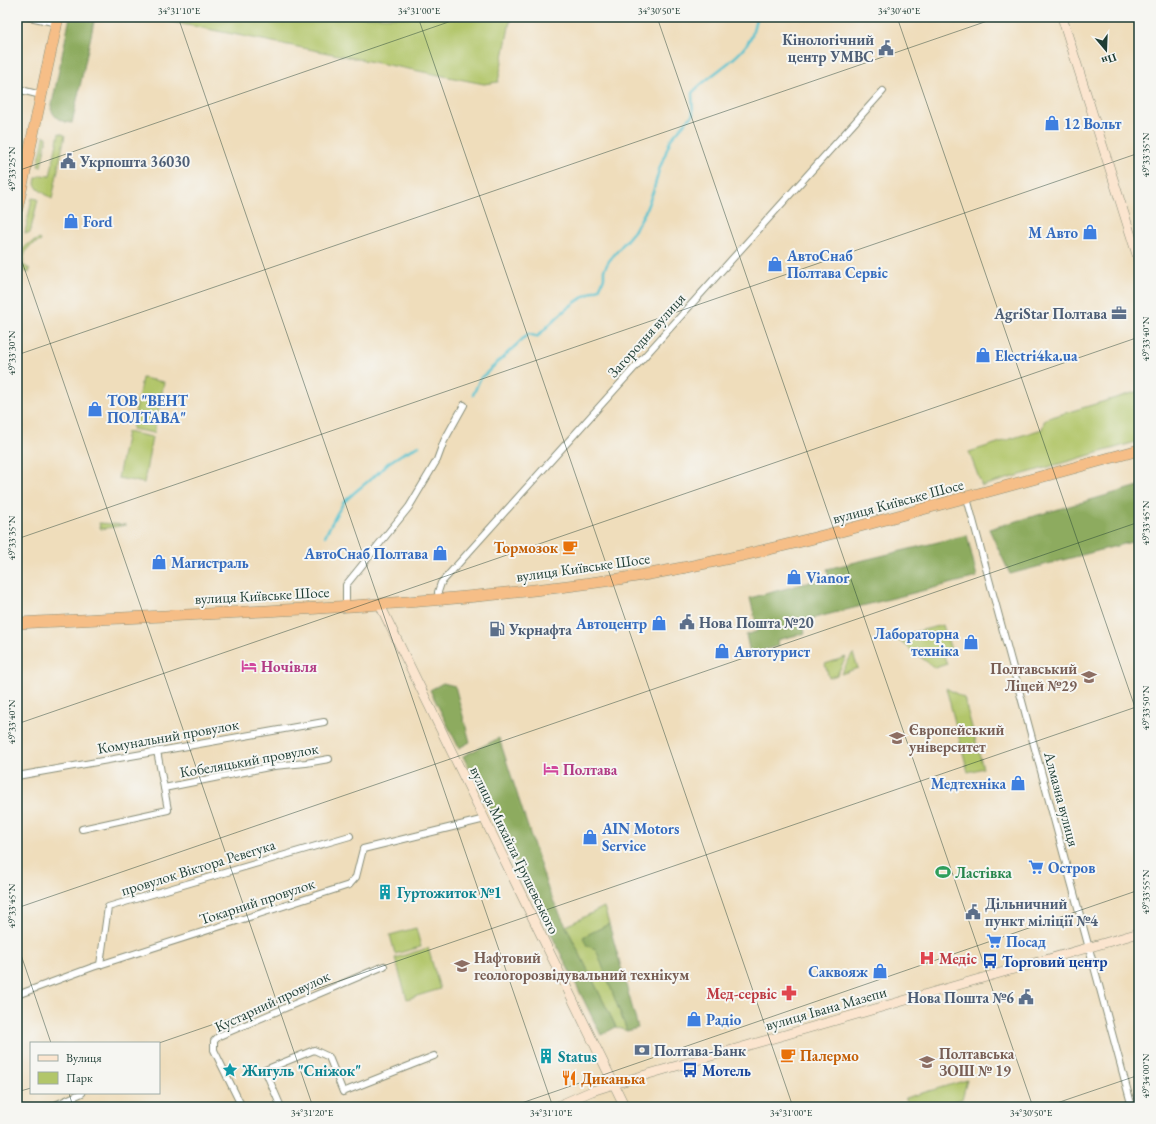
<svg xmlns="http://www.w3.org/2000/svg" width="1156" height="1124" font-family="'EB Garamond',serif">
  <rect width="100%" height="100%" fill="#f6f6f2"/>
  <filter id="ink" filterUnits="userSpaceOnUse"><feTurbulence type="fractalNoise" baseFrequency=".025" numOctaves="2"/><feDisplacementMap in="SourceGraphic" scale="8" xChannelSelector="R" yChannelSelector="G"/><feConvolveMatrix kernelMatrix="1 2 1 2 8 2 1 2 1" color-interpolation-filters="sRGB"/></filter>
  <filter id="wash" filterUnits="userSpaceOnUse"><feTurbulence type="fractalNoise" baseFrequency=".012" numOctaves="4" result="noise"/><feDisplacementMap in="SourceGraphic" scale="16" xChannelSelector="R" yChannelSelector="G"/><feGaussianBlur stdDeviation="0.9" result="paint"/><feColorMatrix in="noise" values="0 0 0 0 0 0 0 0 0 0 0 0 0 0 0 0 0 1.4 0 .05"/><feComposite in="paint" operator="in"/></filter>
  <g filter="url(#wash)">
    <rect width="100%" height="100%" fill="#efddbb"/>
    <g fill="#b2c66a" stroke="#68824f">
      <polygon points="147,17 511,17 498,82 484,84"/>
      <polygon points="59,133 65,135 52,199 38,189 35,184 36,178 41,175 50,176"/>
      <polygon points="44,136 47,137 41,167 38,166"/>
      <polygon points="32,198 38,199 30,233 25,233"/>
      <path d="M 40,239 L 41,241 C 26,247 25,249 23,265 L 30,269 L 29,273 L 24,271 L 20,266 C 18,249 26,244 40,239 Z"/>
      <polygon points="17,330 23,332 17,359"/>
      <polygon points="142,378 164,382 154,433 132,429"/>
      <polygon points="1139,391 1139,441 982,486 969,452 1042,429 1045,419"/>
      <polygon points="127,432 152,437 144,483 118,478"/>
      <polygon points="99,523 126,525 101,529 100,527"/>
      <polygon points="943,625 951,650 943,653 947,664 935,668 894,637"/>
      <polygon points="853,654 858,668 841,674 851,656"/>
      <polygon points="846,657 837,675 829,678 825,664"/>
      <polygon points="946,688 964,698 983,768 968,772"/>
      <polygon points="604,907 609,924 583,937 596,948 627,1031 616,1027 566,926"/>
      <polygon points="416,928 421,947 395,954 390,935"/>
      <polygon points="428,948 440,989 407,999 395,958"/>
      <polygon points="967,1080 962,1099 935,1107 911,1107 905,1098"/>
    </g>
    <g fill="#8dab5e" stroke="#567449">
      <path d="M 70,17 L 95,17 L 72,123 C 62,122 55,119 51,109 Z"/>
      <polygon points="1139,486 1139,540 1010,574 989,529"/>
      <polygon points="967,535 977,577 802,621 805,633 777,640 779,646 750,653 746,635 758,631 750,598 829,577 827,569"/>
      <polygon points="443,683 455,686 470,742 459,748 430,690"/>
      <polygon points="499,738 549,892 616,1027 601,1035 463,756"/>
      <polygon points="609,924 638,1028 627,1031 596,949 587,946 583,937"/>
    </g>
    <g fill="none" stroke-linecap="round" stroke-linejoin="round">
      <g stroke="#56c2cf" stroke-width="2.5">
        <path d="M 473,395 L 480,379 L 528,334 C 532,334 534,337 538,336 C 557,317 573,300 599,289 L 604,278 L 604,270 L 609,261 L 634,231 L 645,212 L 653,192 L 659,170 L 671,139 L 693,114 L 692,93 C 708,75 744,57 752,35 C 754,29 754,23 757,17"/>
        <polyline points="325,536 336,515 344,502 355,492 378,473 388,463 402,454 419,446"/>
      </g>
    </g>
  </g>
  <g filter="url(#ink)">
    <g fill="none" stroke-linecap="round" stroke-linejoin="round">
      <g stroke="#878d78" stroke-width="8">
        <g id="street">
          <polyline points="30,17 57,23"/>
          <polyline points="17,89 41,95"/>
          <polyline points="967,498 1132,1107"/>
          <polyline points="439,600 438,592 441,583 883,91"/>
          <polyline points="346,606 346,585 409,507 437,460 444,441 464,405"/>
          <polyline points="157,751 164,788"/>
          <polyline points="17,776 324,722"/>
          <polyline points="82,829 168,810 164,788 274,766 306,763 329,759"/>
          <polyline points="100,965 108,907 350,836"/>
          <polyline points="17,995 93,967 349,885 356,877 363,849 485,819"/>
          <polyline points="51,1107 82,1093"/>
          <polyline points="242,1107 214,1050 214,1041 219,1036 384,966"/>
          <polyline points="281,1107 265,1070 314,1050 329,1057 343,1092 434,1056"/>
        </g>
      </g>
      <g stroke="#878d78" stroke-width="10">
        <g id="secondary">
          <polyline points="1062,17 1139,261"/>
          <polyline points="380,605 625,1107"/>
          <polyline points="555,1107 592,1091 614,1084 1139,933"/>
        </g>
      </g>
      <g stroke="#878d78" stroke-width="12">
        <g id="highway">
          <polyline points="17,209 58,17"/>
          <path d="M 17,623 C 206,613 395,609 583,584 C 679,572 774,549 868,524 C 959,500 1049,475 1139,450"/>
        </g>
      </g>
      <use href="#street" stroke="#fff" stroke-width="6"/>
      <use href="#secondary" stroke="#fbe5cf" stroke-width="9"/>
      <use href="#highway" stroke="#f6be87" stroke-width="11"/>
    </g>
  </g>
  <path fill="none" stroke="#1f3d34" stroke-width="1" stroke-opacity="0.45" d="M 178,17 L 553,1107M 418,17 L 793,1107M 657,17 L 1033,1107M 897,17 L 1139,719M 1137,17 L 1139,23M 17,171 L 463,17M 17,247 L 313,1107M 17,355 L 999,17M 17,539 L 1139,153M 17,724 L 1139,337M 17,908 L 1139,522M 17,943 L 51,1043M 159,1043 L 1139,706M 17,1092 L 31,1088M 69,1093 L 73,1107M 510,1107 L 1139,890M 1045,1107 L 1139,1075"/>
  <defs>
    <g id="civic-bare" transform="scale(1.2)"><path d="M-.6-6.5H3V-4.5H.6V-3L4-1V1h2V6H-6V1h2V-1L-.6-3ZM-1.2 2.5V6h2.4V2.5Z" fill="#5c6f8a" stroke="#f6f6f2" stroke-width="2.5" paint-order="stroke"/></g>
    <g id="shop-bare" transform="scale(1.2)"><path d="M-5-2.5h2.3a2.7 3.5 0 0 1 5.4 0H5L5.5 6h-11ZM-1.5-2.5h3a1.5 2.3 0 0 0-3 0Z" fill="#3f7fe0" stroke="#f6f6f2" stroke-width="2.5" paint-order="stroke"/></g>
    <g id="office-bare" transform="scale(1.2)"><path d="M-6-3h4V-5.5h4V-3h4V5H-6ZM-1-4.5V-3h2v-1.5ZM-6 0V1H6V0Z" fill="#5c6f8a" stroke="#f6f6f2" stroke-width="2.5" paint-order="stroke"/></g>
    <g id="cafe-bare" transform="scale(1.2)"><path d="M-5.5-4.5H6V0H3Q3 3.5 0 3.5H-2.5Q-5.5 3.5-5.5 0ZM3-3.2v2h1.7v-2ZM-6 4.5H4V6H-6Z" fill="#e8710a" stroke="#f6f6f2" stroke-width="2.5" paint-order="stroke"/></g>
    <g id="fuel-bare" transform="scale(1.2)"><path d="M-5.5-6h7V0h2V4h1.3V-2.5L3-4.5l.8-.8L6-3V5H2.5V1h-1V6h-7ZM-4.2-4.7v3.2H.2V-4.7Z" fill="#5c6f8a" stroke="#f6f6f2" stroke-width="2.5" paint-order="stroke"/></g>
    <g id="hotel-bare" transform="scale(1.2)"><path d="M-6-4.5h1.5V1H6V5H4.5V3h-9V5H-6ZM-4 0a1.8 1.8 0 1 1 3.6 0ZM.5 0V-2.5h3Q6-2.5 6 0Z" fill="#d1479c" stroke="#f6f6f2" stroke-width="2.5" paint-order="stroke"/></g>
    <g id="school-bare" transform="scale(1.2)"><path d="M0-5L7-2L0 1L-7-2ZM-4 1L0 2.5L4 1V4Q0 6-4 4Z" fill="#8d6e63" stroke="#f6f6f2" stroke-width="2.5" paint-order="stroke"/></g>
    <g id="university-bare" transform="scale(1.2)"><path d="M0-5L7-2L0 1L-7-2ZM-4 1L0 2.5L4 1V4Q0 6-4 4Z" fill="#8d6e63" stroke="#f6f6f2" stroke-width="2.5" paint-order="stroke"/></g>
    <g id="supermarket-bare" transform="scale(1.2)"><path d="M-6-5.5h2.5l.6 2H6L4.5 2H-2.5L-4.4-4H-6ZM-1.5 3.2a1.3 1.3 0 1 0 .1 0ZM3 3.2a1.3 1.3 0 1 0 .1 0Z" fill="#3f7fe0" stroke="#f6f6f2" stroke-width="2.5" paint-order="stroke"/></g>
    <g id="stadium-bare" transform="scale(1.2)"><path d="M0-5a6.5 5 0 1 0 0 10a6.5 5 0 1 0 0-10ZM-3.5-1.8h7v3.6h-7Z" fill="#2e9e5b" stroke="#f6f6f2" stroke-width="2.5" paint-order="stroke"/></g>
    <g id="building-bare" transform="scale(1.2)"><path d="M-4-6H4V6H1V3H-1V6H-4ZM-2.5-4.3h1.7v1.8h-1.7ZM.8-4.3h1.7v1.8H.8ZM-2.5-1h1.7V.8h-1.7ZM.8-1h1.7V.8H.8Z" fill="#0f9aa8" stroke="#f6f6f2" stroke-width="2.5" paint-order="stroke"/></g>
    <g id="hospital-bare" transform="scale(1.2)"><path d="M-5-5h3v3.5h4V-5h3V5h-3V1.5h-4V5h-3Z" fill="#e0444e" stroke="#f6f6f2" stroke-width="2.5" paint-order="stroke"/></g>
    <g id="bus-bare" transform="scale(1.2)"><path d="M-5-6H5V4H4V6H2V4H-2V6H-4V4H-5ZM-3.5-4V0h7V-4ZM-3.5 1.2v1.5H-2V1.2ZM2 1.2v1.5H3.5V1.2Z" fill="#1a4fb4" stroke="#f6f6f2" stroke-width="2.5" paint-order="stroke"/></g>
    <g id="pharmacy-bare" transform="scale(1.2)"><path d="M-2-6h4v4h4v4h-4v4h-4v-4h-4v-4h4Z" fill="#e0444e" stroke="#f6f6f2" stroke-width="2.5" paint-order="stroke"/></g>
    <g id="bank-bare" transform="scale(1.2)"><path d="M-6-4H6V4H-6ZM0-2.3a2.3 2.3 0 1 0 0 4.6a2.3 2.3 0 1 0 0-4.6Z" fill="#5c6f8a" stroke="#f6f6f2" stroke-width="2.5" paint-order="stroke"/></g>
    <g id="sight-bare" transform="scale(1.2)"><path d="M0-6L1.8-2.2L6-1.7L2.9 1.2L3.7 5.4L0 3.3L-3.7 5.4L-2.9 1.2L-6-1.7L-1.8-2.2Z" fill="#0f9aa8" stroke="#f6f6f2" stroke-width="2.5" paint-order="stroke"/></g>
    <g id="restaurant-bare" transform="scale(1.2)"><path d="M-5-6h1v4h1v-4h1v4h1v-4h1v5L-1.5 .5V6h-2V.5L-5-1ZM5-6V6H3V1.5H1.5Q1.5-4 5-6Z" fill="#e8710a" stroke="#f6f6f2" stroke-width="2.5" paint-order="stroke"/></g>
  </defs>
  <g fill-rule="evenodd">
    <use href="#civic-bare" x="886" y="48"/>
    <use href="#shop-bare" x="1052" y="123"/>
    <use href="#civic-bare" x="68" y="161"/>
    <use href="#shop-bare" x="71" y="221"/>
    <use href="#shop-bare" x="1090" y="232"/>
    <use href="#shop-bare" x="775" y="264"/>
    <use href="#office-bare" x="1119" y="313"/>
    <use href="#shop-bare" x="983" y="355"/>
    <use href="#shop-bare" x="95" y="409"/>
    <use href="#cafe-bare" x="570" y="547"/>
    <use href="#shop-bare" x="440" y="553"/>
    <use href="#shop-bare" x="159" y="562"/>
    <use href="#shop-bare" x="794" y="577"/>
    <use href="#civic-bare" x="687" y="622"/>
    <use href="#shop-bare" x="659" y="623"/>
    <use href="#fuel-bare" x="497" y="629"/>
    <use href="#shop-bare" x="971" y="642"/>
    <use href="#shop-bare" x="722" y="651"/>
    <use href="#hotel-bare" x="249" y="666"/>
    <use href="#school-bare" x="1089" y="677"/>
    <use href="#university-bare" x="897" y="738"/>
    <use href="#hotel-bare" x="551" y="769"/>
    <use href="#shop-bare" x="1018" y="783"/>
    <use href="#shop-bare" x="590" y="837"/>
    <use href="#supermarket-bare" x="1036" y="867"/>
    <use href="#stadium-bare" x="943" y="872"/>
    <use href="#building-bare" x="385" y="892"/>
    <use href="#civic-bare" x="973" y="912"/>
    <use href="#supermarket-bare" x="994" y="941"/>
    <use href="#hospital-bare" x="927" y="958"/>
    <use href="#bus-bare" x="990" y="961"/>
    <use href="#university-bare" x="462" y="966"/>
    <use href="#shop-bare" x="880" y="971"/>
    <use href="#pharmacy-bare" x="789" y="993"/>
    <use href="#civic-bare" x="1026" y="997"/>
    <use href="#shop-bare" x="694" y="1019"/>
    <use href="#bank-bare" x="642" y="1050"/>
    <use href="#cafe-bare" x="788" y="1055"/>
    <use href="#building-bare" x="546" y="1056"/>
    <use href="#school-bare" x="927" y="1062"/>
    <use href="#sight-bare" x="230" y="1070"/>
    <use href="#bus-bare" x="690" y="1070"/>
    <use href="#restaurant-bare" x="569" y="1078"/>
  </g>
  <g text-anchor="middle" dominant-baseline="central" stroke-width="4" stroke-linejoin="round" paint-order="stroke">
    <g font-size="15" font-weight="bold" fill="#4e5e75" stroke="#f6f6f2" text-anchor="start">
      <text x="874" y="39" text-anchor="end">Кінологічний<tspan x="874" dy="17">центр УМВС</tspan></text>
      <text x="80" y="161">Укрпошта 36030</text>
      <text x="1107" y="313" text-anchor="end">AgriStar Полтава</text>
      <text x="699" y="622">Нова Пошта №20</text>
      <text x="509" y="629">Укрнафта</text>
      <text x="985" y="903">Дільничний<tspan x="985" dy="17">пункт міліції №4</tspan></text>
      <text x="1014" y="997" text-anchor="end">Нова Пошта №6</text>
      <text x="654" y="1050">Полтава-Банк</text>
    </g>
    <g font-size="15" font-weight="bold" fill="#366cbe" stroke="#f6f6f2" text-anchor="start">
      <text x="1064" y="123">12 Вольт</text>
      <text x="83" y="221">Ford</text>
      <text x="1078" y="232" text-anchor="end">М Авто</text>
      <text x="787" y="255">АвтоСнаб<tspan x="787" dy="17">Полтава Сервіс</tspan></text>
      <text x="995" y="355">Electri4ka.ua</text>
      <text x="107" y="400">ТОВ "ВЕНТ<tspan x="107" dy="17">ПОЛТАВА"</tspan></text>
      <text x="428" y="553" text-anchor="end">АвтоСнаб Полтава</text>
      <text x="171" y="562">Магистраль</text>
      <text x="806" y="577">Vianor</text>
      <text x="647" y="623" text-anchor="end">Автоцентр</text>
      <text x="959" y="633" text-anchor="end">Лабораторна<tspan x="959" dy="17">техніка</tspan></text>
      <text x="734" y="651">Автотурист</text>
      <text x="1006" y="783" text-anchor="end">Медтехніка</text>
      <text x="602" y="828">AIN Motors<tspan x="602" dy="17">Service</tspan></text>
      <text x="1048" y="867">Остров</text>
      <text x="1006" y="941">Посад</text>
      <text x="868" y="971" text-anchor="end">Саквояж</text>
      <text x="706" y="1019">Радіо</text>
    </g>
    <g font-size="15" fill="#1f3d34" stroke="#f6f6f2">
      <text transform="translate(646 335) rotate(-48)">Загородня вулиця</text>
      <text transform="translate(898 501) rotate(-15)">вулиця Київське Шосе</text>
      <text transform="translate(583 567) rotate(-8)">вулиця Київське Шосе</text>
      <text transform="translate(262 595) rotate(-3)">вулиця Київське Шосе</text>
      <text transform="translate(168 736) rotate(-10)">Комунальний провулок</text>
      <text transform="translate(249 760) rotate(-10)">Кобеляцький провулок</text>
      <text transform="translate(1062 799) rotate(75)">Алмазна вулиця</text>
      <text transform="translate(515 850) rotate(64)">вулиця Михайла Грушевського</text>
      <text transform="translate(198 867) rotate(-17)">провулок Віктора Ревегука</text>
      <text transform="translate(257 901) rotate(-18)">Токарний провулок</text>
      <text transform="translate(272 1001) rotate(-25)">Кустарний провулок</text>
      <text transform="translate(826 1008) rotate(-16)">вулиця Івана Мазепи</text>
    </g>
    <g font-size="15" font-weight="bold" fill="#c56008" stroke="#f6f6f2" text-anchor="start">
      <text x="558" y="547" text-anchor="end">Тормозок</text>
      <text x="800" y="1055">Палермо</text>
      <text x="581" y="1078">Диканька</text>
    </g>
    <g font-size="15" font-weight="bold" fill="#b23c85" stroke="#f6f6f2" text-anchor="start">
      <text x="261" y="666">Ночівля</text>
      <text x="563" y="769">Полтава</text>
    </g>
    <g font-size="15" font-weight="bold" fill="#785e54" stroke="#f6f6f2" text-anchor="start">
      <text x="1077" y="668" text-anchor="end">Полтавський<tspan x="1077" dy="17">Ліцей №29</tspan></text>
      <text x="909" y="729">Європейський<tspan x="909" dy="17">університет</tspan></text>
      <text x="474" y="957">Нафтовий<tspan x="474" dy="17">геологорозвідувальний технікум</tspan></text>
      <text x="939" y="1053">Полтавська<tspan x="939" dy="17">ЗОШ № 19</tspan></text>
    </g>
    <g font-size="15" font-weight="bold" fill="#27864d" stroke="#f6f6f2" text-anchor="start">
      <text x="955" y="872">Ластівка</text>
    </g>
    <g font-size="15" font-weight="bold" fill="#0d838f" stroke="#f6f6f2" text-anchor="start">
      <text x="397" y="892">Гуртожиток №1</text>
      <text x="558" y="1056">Status</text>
      <text x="242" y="1070">Жигуль "Сніжок"</text>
    </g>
    <g font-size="15" font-weight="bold" fill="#be3a42" stroke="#f6f6f2" text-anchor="start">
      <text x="939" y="958">Медіс</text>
      <text x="777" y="993" text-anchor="end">Мед-сервіс</text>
    </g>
    <g font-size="15" font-weight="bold" fill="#164399" stroke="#f6f6f2" text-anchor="start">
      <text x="1002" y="961">Торговий центр</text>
      <text x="702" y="1070">Мотель</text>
    </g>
  </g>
  <rect width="1156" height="1124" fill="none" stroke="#f6f6f2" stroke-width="44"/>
  <rect x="30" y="1042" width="130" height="52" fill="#f6f6f2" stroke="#a0aca6"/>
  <rect x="38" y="1055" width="20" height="6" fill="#fbe5cf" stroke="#a0aca6"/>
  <text x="66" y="1062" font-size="12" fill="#1f3d34">Вулиця</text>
  <rect x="38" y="1072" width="20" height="12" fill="#b2c66a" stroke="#a0aca6"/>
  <text x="66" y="1082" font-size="12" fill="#1f3d34">Парк</text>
  <g transform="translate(1106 50) rotate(161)" stroke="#f6f6f2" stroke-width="3" paint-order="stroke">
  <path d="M0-3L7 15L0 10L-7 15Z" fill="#1f3d34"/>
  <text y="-6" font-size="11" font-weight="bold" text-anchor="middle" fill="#1f3d34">Пн</text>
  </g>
  <rect x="22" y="22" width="1112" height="1080" fill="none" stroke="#1f3d34" stroke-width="1.5"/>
  <g font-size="10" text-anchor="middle" fill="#1f3d34">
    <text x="179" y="14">34°31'10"E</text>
    <text x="419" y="14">34°31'00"E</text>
    <text x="659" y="14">34°30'50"E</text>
    <text x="899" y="14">34°30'40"E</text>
    <text transform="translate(1145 155) rotate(-90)" y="4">49°33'35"N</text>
    <text transform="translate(11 169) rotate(-90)" y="4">49°33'25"N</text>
    <text transform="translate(1145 339) rotate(-90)" y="4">49°33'40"N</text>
    <text transform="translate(11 353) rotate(-90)" y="4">49°33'30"N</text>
    <text transform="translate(1145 523) rotate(-90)" y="4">49°33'45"N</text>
    <text transform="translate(11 538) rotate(-90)" y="4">49°33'35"N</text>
    <text transform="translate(1145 708) rotate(-90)" y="4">49°33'50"N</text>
    <text transform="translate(11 722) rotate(-90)" y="4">49°33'40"N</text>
    <text transform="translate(1145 892) rotate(-90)" y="4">49°33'55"N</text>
    <text transform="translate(11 906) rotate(-90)" y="4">49°33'45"N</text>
    <text transform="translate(1145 1076) rotate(-90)" y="4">49°34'00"N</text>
    <text x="312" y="1116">34°31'20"E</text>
    <text x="551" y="1116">34°31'10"E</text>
    <text x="791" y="1116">34°31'00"E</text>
    <text x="1031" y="1116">34°30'50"E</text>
  </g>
</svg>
